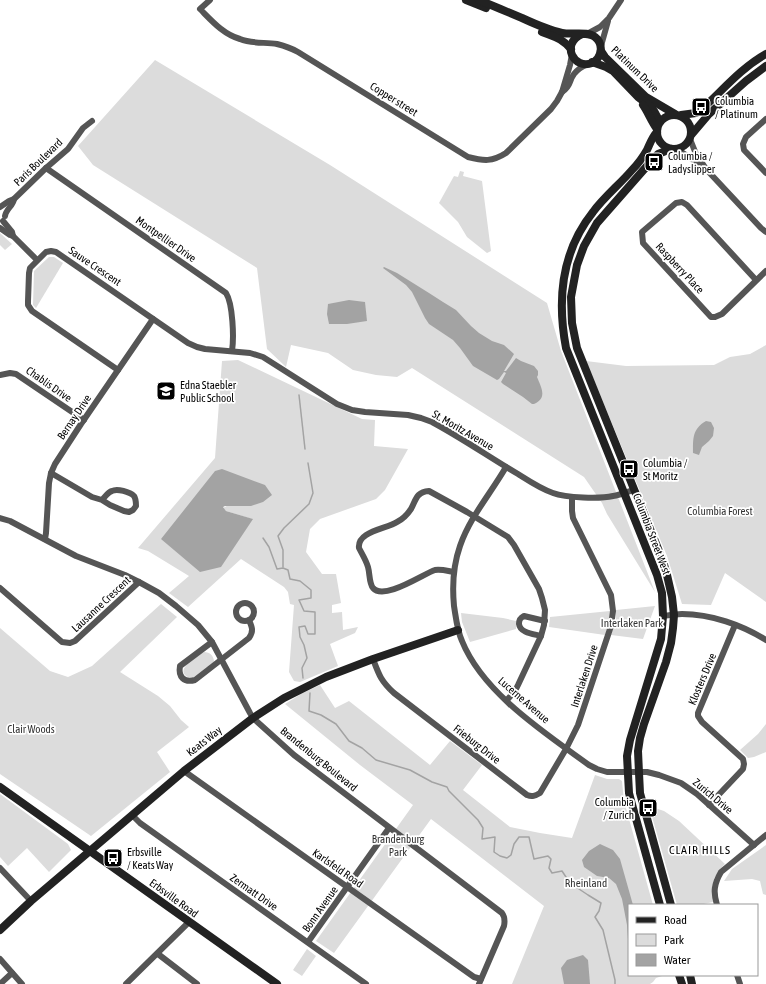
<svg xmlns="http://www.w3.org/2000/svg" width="766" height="984" font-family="'Asap Condensed',sans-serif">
  <rect width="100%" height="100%" fill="#fff"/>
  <g fill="#dcdcdc" fill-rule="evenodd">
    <polygon points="155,60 330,165 547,303 561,351 655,592 607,514 602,503 584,477 412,368 397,377 376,375 353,370 328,353 291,345 286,367 267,349 257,268 93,165 78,146"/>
    <polygon points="460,171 464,172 463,176 482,181 491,251 487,253 467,237 458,222 439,203 454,176 458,177"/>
    <polygon points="0,233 12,244 5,250 0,245"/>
    <polygon points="49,257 54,257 63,263 36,308 33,305 34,271"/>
    <polygon points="766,345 766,602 725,573 711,605 682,604 667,556 586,361 626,366 714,365 730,357 750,354"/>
    <path d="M 238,360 L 362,419 L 375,420 L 374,446 L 408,449 L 385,490 L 376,499 L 320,519 L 310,529 L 306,552 L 322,574 L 336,574 L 341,603 L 332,605 L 332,613 L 342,612 L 343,630 L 358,627 L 355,633 L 330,644 L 338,666 L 300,682 L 294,681 L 289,672 L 294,605 L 290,604 L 288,592 L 284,587 L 241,559 L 188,607 L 169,593 L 189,576 L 148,551 L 138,548 L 215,458 L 222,361 ZM 265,485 L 223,508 L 226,511 L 252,519 L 161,539 Z"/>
    <polygon points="161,604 177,617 120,672 158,696 170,706 181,720 189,727 157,752 170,772 91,836 0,774 0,628 50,671 68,677 92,666"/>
    <polygon points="655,606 643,639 611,635 616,620 616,610"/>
    <polygon points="610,611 609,623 605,635 549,627 550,617"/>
    <polygon points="461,613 503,618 516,621 516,629 470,642 462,622"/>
    <path d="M 204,652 C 210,652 214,656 214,662 L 194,677 C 191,678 188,678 185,675 C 178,667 198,656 204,652 Z"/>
    <polygon points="320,685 335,708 349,701 430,765 450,741 482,765 463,790 510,827 540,833 572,838 595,775 607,779 619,779 622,781 624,801 653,905 629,905 629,975 665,975 656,978 653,982 650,984 512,984 544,906 431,819 334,953 316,941 413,805 360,765 285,704 301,694"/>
    <polygon points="766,724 766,752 754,757 748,758 740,750 758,734"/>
    <polygon points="0,794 68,844 71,850 49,872 27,848 8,866 0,857"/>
    <path d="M 649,806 L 664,811 L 679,821 L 725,864 C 712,877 711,884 713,902 L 699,905 L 677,905 Z"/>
    <polygon points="766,845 766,895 763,894 760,881 752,879 724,881 732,869"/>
    <polygon points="307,949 316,956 302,976 293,970"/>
  </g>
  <g fill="#a3a3a3">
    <path d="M 384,267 L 397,273 L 429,293 L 443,302 L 456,310 L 471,326 L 479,333 L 492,341 L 504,345 L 514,354 L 504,371 L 506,371 L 516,358 L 521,361 L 534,366 L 538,371 L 538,375 L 537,377 C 541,387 548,398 534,404 L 532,404 L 523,397 L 503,384 L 501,382 L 506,373 L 504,372 L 499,379 L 497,380 L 473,366 L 460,348 L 453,340 L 429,324 L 425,318 L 412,292 L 406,285 L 383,268 Z"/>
    <polygon points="349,300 365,302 367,321 347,324 329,324 327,314 328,304"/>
    <path d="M 706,421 L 711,422 L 714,428 L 713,436 L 709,441 L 702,447 L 699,455 L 693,453 C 693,439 692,429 706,421 Z"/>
    <polygon points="222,469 265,485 272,495 263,502 251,506 225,506 223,507 226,511 253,519 221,567 200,572 161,539 215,471"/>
    <polygon points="600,844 613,850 620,859 633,905 629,905 629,953 627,925 622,899 616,884 609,878 597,876 584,867 582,860 589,851"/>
    <polygon points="583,955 588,960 590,984 564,984 561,968 567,960"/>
  </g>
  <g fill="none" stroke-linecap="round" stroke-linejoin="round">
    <g stroke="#a3a3a3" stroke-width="1.5">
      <polyline points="299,395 305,449"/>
      <polyline points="263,538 269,547 277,569 283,568 288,570 290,579 300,581 311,590 311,598 299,600 304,611 315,612 315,634 308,634 305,626 299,627 300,637 304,645 307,658 302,668 303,678"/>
      <polyline points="283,567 283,550 278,536 284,528 309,504 313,493 308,463"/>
      <polyline points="310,693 309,711 321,715 336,724 349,741 362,748 376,760 410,770 432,782 447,787 449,791 478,820 483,828 482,839 495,837 494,852 500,856 507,858 511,855 514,844 519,837 529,837 534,859 548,856 551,859 549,868 552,873 562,871 570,883 588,895 601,903 599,911 595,917 603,930 615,980 615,984"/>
    </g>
    <g stroke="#555" stroke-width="6">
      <path d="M 210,0 L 200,9 C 212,21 223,34 240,39 C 252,44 265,42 277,44 C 285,46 291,48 298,52 L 468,157 C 484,161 492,162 506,153 L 551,109 L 557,101 L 562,92 L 570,65 L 572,54"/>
      <polyline points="587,34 600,27 609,18 621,0"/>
      <polyline points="601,46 608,21"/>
      <path d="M 562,92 C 572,85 568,82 574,74 C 578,69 583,66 588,64"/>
      <polyline points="766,119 746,137 743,144 744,150 766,173"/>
      <polyline points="690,139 696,154 706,169 761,228 766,232"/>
      <polyline points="677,149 702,166"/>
      <path d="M 46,168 L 226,293 C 233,304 234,338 232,351"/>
      <polyline points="0,207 9,201 14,199 46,168 68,149 83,128 92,121"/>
      <path d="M 5,216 C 6,209 13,206 14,199"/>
      <polyline points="3,221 12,232 13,236"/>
      <polyline points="0,228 10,235 13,236 37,260"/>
      <polyline points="756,280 687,205 682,202 676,203 642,232 643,243 711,317 715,317 722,314 766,271"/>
      <path d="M 118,370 L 32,311 L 28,305 L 28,301 L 29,273 L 30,268 L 46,252 L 51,251 L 56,252 L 188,343 L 197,347 L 205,349 L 250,353 L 263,357 L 337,404 L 352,410 L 365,412 L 408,415 L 421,418 L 432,422 C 462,438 489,457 518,474 C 529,481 541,489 553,493 C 566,498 600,499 613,496 C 620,495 627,492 633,490"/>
      <polyline points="0,375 10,373 16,374 84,420"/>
      <path d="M 506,467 C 491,493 470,517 460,546 C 453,566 452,585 454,606 C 456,618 457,630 462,641 C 483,693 545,733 589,765 L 597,769 L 607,772 L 647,772 L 659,775 L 681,783 L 697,794 L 754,845"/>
      <path d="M 51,473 L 92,497 L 102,500 L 110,505 L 124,511 L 129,512 L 133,510 L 136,506 C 136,502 136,499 134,496 C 130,492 117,488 112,491 C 108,492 105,497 102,500"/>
      <path d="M 0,518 L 10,521 L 76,556 L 125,575 L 139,582 L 159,593 L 176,606 L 198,625 L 212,642 L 250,713 L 253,718 L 294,755 L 502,913 C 505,917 505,921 504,926 L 479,984"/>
      <polyline points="45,539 46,533 49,483 51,473 55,464 81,424 153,319"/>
      <path d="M 454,572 C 448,571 441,569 435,570 C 423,574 384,601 373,588 C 369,583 370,574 368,567 C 366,560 362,554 359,548 C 357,531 387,529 397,522 C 403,519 407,515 411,509 C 416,500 416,492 429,491 L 467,512 L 503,534 L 508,537 L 514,545 L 539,589 L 542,598 L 545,610 L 544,625 L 541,636 L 518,685 L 515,691 L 507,700"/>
      <polyline points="0,588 62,642 70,643 75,641 139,582"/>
      <circle cx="245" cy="612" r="9"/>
      <path d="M 663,616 C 670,615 676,614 682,614 C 711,614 742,625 766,640"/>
      <path d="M 541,636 C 534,634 520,633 519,624 C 519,620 520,618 524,616 L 545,621"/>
      <path d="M 212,642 L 180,666 C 178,677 184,683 195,680 L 249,638 C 254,631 252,627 249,620"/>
      <path d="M 373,659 C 379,675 381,681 394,693 L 527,795 C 532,797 535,796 540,793 L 566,749 L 578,725 L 611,626 L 613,611 L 611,595 L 573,518 L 572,511 L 572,497"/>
      <polyline points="184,771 474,977 481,979"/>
      <polyline points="709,805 743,769 744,764 743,759 702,722 698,716 698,713 735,625"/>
      <polyline points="132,815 140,823 366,984"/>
      <polyline points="0,868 31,901"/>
      <path d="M 717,905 C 713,892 714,884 721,872 L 766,835"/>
      <polyline points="308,942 389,828"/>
      <polyline points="158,954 197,984"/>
      <polyline points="0,959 22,984"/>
      <polyline points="737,975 740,984"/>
      <polyline points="0,984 12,973"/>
      <polyline points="126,984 189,922"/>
    </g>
    <g stroke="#222" stroke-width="8">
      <polyline points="466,0 486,8"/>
      <path d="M 479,0 C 493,6 508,12 522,18 C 535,24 548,30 562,33 C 572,35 588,31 595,37 C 604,44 602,58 592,63 C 574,70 560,44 582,34"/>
      <path d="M 542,32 C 555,37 562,38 571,49"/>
      <polyline points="601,51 605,57 646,97 675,114"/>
      <polyline points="592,62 606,67 613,71 638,97 650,106 654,111 660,122"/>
      <path d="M 643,105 C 648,112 651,121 657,129"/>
      <circle cx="674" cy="132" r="17"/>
      <path d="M 681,115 L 696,113 L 701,110 C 722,91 741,68 766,54"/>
      <path d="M 657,132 C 652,137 650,144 647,150 C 643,157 638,164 632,170 C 620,184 604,197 593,212 C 561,252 557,300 566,348 L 657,575 L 662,593 L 663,616 L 661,639 L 630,740 L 627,756 L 629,793 L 633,808 L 660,905"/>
      <polyline points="692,134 709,114 746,81 766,66"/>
      <polyline points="0,787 277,984"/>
      <polyline points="671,905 640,793 639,773 638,751 640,738 644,724 666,662 671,643 673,628 674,615 672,597 667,575 663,561 577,348 572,323 571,297 577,265 584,246 597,223 654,158 658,154 671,149"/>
      <polyline points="0,930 31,901 184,771 253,718 284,698 326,677 373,659 458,630"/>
      <polyline points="679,975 682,984"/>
      <polyline points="690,975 692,984"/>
    </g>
  </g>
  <defs>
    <g id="bus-square" transform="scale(1)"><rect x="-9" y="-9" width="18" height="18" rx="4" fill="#000" stroke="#fff"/><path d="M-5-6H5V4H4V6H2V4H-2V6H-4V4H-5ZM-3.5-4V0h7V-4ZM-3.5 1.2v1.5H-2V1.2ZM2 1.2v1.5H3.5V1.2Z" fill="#fff"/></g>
    <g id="school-square" transform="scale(1)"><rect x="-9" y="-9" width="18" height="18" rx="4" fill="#000" stroke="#fff"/><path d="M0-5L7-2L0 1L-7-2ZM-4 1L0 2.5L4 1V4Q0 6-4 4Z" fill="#fff"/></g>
  </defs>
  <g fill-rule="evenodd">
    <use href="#bus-square" x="701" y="107"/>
    <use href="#bus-square" x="654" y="162"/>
    <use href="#school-square" x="166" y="391"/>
    <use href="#bus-square" x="629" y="469"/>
    <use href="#bus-square" x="648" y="808"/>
    <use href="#bus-square" x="113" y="858"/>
  </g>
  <g text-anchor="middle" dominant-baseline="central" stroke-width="3.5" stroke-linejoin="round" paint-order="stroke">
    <g font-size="11" fill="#000" stroke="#fff">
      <text transform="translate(635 69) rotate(44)">Platinum Drive</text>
      <text transform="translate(394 99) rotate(32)">Copper street</text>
      <text transform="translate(38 162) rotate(-44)">Paris Boulevard</text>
      <text transform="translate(166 239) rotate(35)">Montpellier Drive</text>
      <text transform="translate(95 266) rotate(34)">Sauve Crescent</text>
      <text transform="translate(680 268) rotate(47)">Raspberry Place</text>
      <text transform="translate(49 384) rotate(35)">Chablis Drive</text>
      <text transform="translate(74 417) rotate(-56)">Bernay Drive</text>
      <text transform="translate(463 430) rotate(30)">St. Moritz Avenue</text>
      <text transform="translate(652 534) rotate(69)">Columbia Street West</text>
      <text transform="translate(101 604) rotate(-43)">Lausanne Crescent</text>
      <text transform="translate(584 676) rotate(-72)">Interlaken Drive</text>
      <text transform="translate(702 679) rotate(-67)">Klosters Drive</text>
      <text transform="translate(524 700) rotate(41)">Lucerne Avenue</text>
      <text transform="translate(204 741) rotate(-38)">Keats Way</text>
      <text transform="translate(477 744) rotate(38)">Frieburg Drive</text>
      <text transform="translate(319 759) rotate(39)">Brandenburg Boulevard</text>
      <text transform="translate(713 796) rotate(40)">Zurich Drive</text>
      <text transform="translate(338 868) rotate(35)">Karlsfeld Road</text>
      <text transform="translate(254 892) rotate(35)">Zermatt Drive</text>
      <text transform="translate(174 898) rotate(36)">Erbsville Road</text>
      <text transform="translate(320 909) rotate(-55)">Bonn Avenue</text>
    </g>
    <g font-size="11" fill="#000" stroke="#fff" text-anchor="start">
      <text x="715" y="101">Columbia<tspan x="715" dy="13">/ Platinum</tspan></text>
      <text x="668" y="156">Columbia /<tspan x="668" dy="13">Ladyslipper</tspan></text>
      <text x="180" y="385">Edna Staebler<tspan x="180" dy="13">Public School</tspan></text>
      <text x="643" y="463">Columbia /<tspan x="643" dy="13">St Moritz</tspan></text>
      <text x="634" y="802" text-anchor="end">Columbia<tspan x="634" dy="13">/ Zurich</tspan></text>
      <text x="127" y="852">Erbsville<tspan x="127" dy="13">/ Keats Way</tspan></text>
    </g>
    <g font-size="11" fill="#333" stroke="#fff">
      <text x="720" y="511">Columbia Forest</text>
      <text x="632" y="623">Interlaken Park</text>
      <text x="31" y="729">Clair Woods</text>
      <text x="398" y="839">Brandenburg<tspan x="398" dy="13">Park</tspan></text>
      <text x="586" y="883">Rheinland</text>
    </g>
    <g font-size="12" letter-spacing="1" fill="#000" stroke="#fff">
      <text x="700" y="850">CLAIR HILLS</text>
    </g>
  </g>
  <rect x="628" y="904" width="130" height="72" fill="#ffffff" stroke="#999999"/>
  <rect x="636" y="917" width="20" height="6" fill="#222222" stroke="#999999"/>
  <text x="664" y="924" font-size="12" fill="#000000">Road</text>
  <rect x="636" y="934" width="20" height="12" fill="#dcdcdc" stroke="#999999"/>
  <text x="664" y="944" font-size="12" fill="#000000">Park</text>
  <rect x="636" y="954" width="20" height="12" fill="#a3a3a3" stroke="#999999"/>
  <text x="664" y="964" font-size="12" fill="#000000">Water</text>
</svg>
